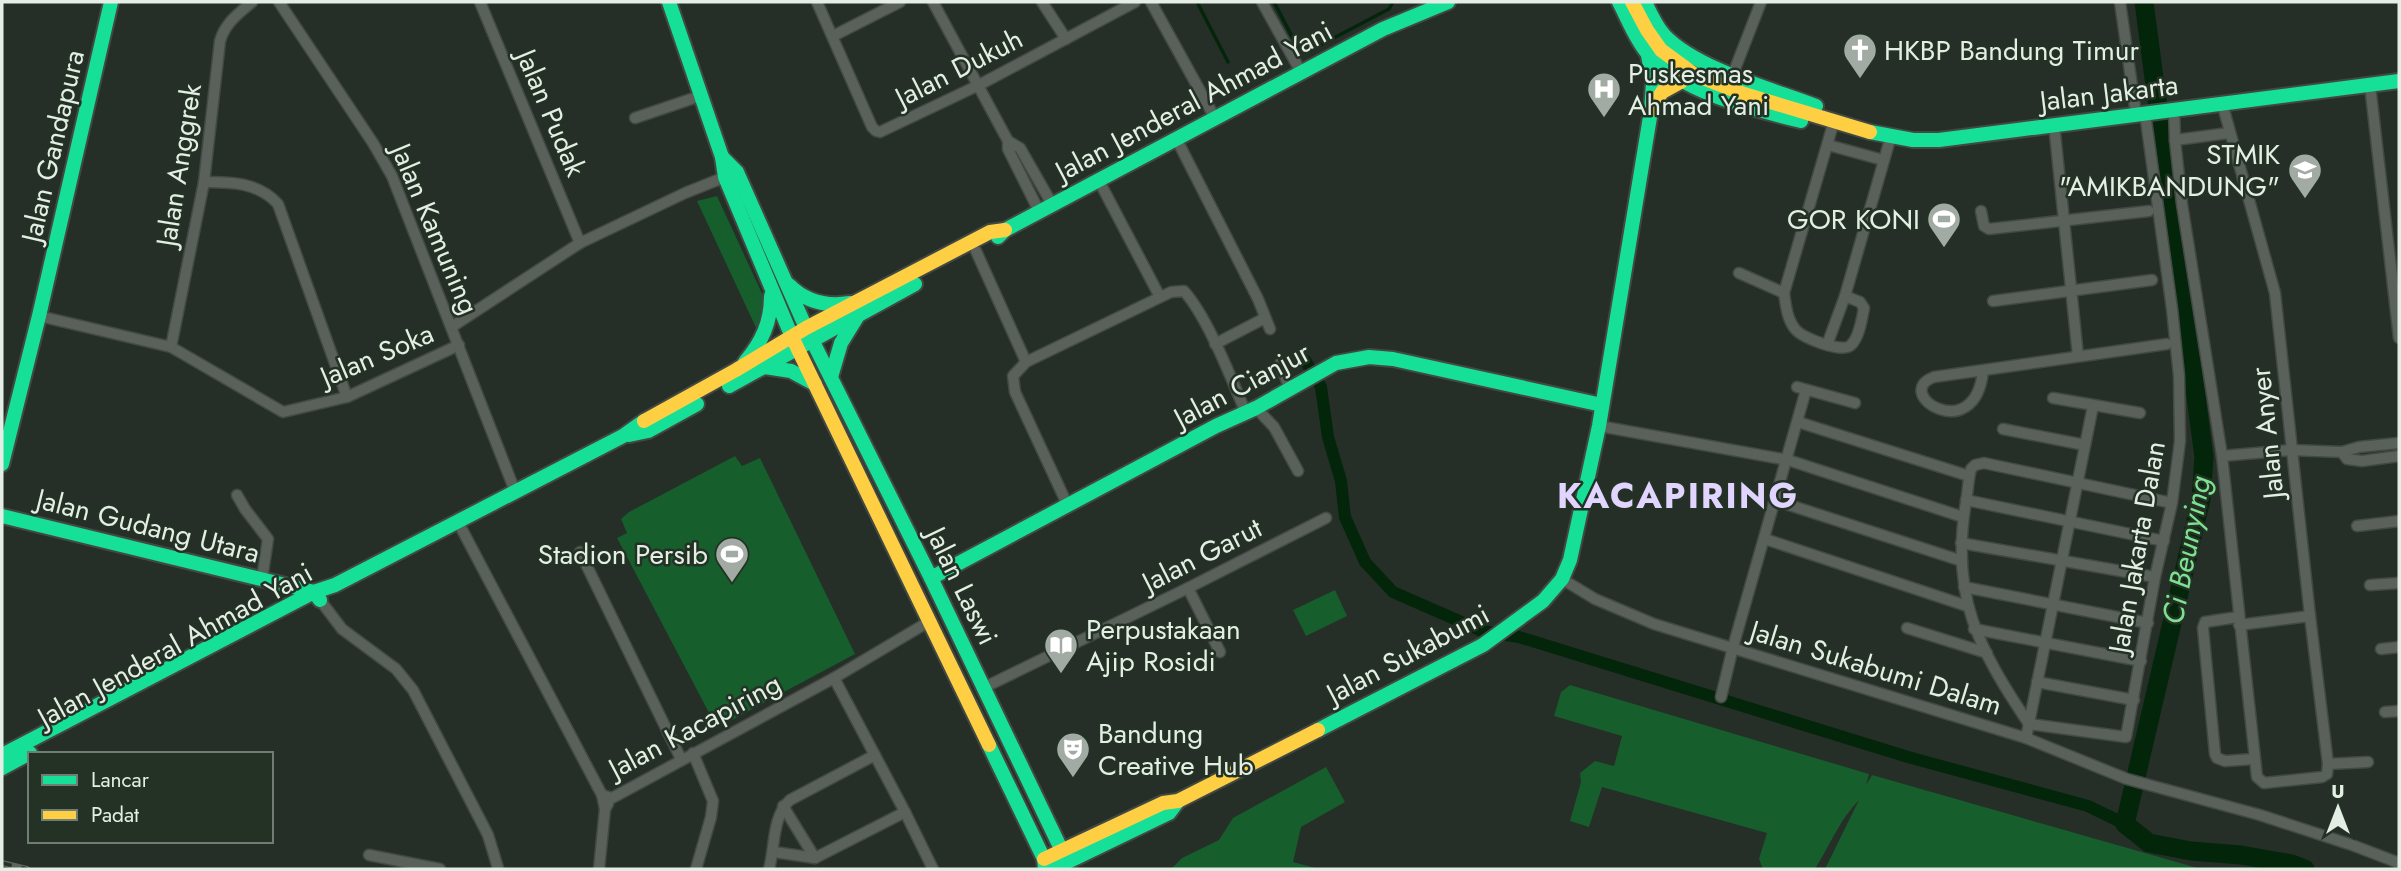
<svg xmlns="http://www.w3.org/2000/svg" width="2401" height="871" font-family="Jost,sans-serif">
  <rect width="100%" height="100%" fill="#262e28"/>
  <g fill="#165e2c">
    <polygon points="717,196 765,300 767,308 758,332 697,201"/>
    <polygon points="735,456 742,466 760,458 855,654 717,728 617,538 627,533 621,519 629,512"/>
    <polygon points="1335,590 1347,616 1306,636 1293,610"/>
    <path d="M 1570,685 L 1869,774 L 1866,785 L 1872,775 L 2201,869 L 1825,869 L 1859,800 C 1838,822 1831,844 1815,869 L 1763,869 L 1759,859 L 1767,833 L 1602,787 L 1589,827 L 1570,821 L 1581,782 L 1580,773 L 1595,761 L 1614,766 L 1622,736 L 1554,716 L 1561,692 Z"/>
    <polygon points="1326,767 1345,802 1301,827 1293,862 1319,869 1171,869 1182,858 1219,840 1233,818"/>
  </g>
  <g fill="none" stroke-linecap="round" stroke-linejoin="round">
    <g stroke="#03250a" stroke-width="3.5">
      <polyline points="1197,2 1228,62"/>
      <polyline points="1274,2 1298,48 1309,51 1389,9 1393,2"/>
    </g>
    <polyline stroke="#03250a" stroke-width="12" points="1305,360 1321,387 1328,437 1341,481 1345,517 1365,562 1393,592 1482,631 1519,637 1908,757 2088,806 2125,824"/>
    <polyline stroke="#03250a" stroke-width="19" points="2144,2 2204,457 2201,499 2125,824 2149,843 2191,851 2241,855 2292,864 2305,869"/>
    <g stroke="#424943" stroke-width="13">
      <g id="street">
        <polyline points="279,2 373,143 392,176 515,491"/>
        <polyline points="480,2 580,243"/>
        <polyline points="817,2 872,127 876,131 880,132 979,85 1135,2"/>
        <polyline points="933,2 1008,141 1008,149 1039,211"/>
        <polyline points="1042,2 1066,39"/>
        <polyline points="1151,2 1215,118"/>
        <polyline points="1262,2 1301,72"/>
        <polyline points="2120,2 2136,114"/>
        <polyline points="833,36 900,2"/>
        <polyline points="1733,74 1761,2"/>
        <polyline points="2370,85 2399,338"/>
        <polyline points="2174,109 2175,140 2182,204 2222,456 2257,777 2264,783 2322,777 2327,774 2328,764 2310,616 2275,293 2222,103"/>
        <path d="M 2145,113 L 2172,309 L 2179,376 L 2180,441 L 2172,503 L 2155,577 L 2126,737 L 2029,724 C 1978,648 1950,595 1966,502 C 1968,491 1968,480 1971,469 L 1975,465 L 1984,463 L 2172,503"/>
        <polyline points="635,118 700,96"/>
        <path d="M 1834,121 L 1784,293 C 1786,306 1787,320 1796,330 C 1803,338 1843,354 1851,345 C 1859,338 1862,319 1864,308 L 1860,302 L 1845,296"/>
        <polyline points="2054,124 2078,356"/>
        <polyline points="1176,138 1258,299 1270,329"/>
        <polyline points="2175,140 2229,133"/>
        <polyline points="1008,141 1020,148 1052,204"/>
        <polyline points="1828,145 1883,160"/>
        <polyline points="1098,179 1160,297"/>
        <path d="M 204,182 C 231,182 258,182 278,204 L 347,397"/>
        <polyline points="1981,211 1984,226 1989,229 2149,211"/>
        <polyline points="976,251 1026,362"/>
        <polyline points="1739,273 1784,293"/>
        <polyline points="1993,301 2152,280"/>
        <polyline points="39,316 171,347 283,412 347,397 459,345"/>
        <polyline points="453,326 580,243 685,193 725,177"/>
        <polyline points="1215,344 1265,318"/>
        <polyline points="1827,345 1845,296 1891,136"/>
        <path d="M 171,347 L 204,182 L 220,41 C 225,23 238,14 252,2"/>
        <polyline points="1280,364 1290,389"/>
        <path d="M 1983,371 C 1975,448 1890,393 1934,377 L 2167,344"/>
        <polyline points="1797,387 1855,403"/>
        <polyline points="2053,398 2140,413"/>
        <polyline points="1256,408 1274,427 1298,471"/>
        <polyline points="1798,422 1969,476"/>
        <polyline points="1599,426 1788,460 1963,517"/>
        <polyline points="2003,429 2085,445"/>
        <polyline points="2342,452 2347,459 2362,461 2399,456"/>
        <polyline points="2222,456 2291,450 2342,452 2359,447 2399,443"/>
        <polyline points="237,495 245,509 268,539 262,579"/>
        <polyline points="1966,500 2164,541"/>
        <polyline points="1777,501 1962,561"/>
        <path d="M 1068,506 L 1015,392 L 1013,376 L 1026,362 L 1171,292 L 1184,291 C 1208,318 1231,378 1246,413"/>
        <polyline points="458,522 602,795 605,809"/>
        <polyline points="2357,526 2399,521"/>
        <polyline points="1765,539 1967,606"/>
        <polyline points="1961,543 2155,577"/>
        <polyline points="580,552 681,759"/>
        <polyline points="1562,579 1595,599 1654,624 2026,738 2127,779 2260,815 2352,845 2399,863"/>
        <polyline points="2370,585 2399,583"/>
        <polyline points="1964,587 2148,623"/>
        <polyline points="1188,588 1220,652"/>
        <polyline points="320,600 342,629 396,669 413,690 488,835 498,868"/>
        <polyline points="2238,617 2205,622 2203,628 2215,754 2217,758 2225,761 2254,759"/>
        <polyline points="2239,625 2310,616"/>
        <polyline points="1907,628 1987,653"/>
        <polyline points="1974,629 2141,661"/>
        <polyline points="2381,649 2399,647"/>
        <polyline points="834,678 905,812 933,869"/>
        <polyline points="2037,682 2134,700"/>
        <polyline points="985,687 1188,588 1326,518"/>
        <polyline points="1721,697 1733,647 1806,390"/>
        <polyline points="2385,712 2399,711"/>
        <polyline points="2026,738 2093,406"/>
        <polyline points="693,753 713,801 711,817 696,869"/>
        <polyline points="2328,764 2368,762"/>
        <polyline points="602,795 612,798 834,678 930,621"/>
        <polyline points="783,806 815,858"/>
        <polyline points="774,852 815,858 905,812"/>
        <polyline points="369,855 440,869"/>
        <polyline points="599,869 605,809 608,804"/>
        <path d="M 769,869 C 775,848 772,816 790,800 L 875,755"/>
      </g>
    </g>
    <g stroke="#424943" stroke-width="18">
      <g id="fast">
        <polyline points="669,2 722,157 725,177 792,337"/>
        <path d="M 1619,2 C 1628,19 1635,39 1648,54 C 1682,93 1753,109 1801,121"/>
        <path d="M 1645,2 C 1650,13 1656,26 1664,35 C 1696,69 1772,89 1816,106"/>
        <polyline points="1870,132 1913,140 1939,140 2399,81"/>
        <polyline points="722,157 737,172 806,328"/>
        <polyline points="998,237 1005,230 1383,29 1448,2"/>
        <path d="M 789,285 C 806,302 826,307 850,303"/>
        <polyline points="809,334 931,578 1062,851 1064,869"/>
        <path d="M 745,362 C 762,342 771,322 771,296"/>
        <polyline points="765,367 791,371 815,384"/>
        <polyline points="831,377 841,343 857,317"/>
        <polyline points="729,386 915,284"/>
        <polyline points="629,435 648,431 697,404"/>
        <polyline points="2,464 39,316 111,2"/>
        <polyline points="2,516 314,592 320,600"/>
        <polyline points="931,578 1216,426 1256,408 1336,363 1369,357 1393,359 1602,405"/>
        <polyline points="1318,730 1483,645 1543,601 1562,579 1570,560 1599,426 1651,111 1653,83 1648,55"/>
        <polyline points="989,745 1044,859 1045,868"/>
        <polyline points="2,755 314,592 335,585 623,436 644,421"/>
        <polyline points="2,768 30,753"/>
        <polyline points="1055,868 1169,813 1178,801"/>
      </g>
    </g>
    <g stroke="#424943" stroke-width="18">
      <g id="slow">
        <polyline points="1632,2 1647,30 1661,50 1695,75 1744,94 1870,132"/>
        <polyline points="1652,109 1662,92 1682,81"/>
        <polyline points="793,339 989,745"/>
        <polyline points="644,421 736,370 806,328 990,232 1005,230"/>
        <polyline points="1044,859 1163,803 1178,801 1318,730"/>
      </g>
    </g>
    <use href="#street" stroke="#5a605a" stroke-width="10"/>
    <use href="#fast" stroke="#16e098" stroke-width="14"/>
    <use href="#slow" stroke="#ffcf43" stroke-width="14"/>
    <g stroke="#5e645f" stroke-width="6">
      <polyline id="rail" points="2,863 27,869"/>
    </g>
    <use href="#rail" stroke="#233225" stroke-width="3.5" stroke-dasharray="10" stroke-linecap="butt"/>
  </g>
  <defs>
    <g id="church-pin" transform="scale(1.75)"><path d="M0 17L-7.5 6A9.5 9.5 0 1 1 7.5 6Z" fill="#a2aba3" stroke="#233225"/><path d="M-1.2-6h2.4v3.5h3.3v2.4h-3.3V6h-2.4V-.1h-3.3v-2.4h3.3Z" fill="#fff"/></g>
    <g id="hospital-pin" transform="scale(1.75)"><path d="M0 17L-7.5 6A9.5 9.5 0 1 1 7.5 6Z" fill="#a2aba3" stroke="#233225"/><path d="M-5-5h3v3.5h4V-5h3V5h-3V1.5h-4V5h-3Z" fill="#fff"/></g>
    <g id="university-pin" transform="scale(1.75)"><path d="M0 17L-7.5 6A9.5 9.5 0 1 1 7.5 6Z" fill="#a2aba3" stroke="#233225"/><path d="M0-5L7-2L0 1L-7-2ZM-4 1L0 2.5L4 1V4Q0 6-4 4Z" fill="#fff"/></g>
    <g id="stadium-pin" transform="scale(1.75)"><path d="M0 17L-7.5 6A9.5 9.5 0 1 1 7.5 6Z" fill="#a2aba3" stroke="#233225"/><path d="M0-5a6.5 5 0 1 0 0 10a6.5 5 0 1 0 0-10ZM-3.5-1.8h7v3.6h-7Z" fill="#fff"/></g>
    <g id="library-pin" transform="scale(1.75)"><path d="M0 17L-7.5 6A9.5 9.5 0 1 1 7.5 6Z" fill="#a2aba3" stroke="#233225"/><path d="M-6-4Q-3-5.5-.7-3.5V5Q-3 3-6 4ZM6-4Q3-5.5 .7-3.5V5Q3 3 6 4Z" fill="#fff"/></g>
    <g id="theatre-pin" transform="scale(1.75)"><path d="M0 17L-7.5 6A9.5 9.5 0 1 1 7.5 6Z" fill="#a2aba3" stroke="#233225"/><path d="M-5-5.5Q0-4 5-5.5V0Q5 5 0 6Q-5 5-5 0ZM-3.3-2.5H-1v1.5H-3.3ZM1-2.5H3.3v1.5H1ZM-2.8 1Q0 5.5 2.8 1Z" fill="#fff"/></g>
  </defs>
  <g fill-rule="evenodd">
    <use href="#church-pin" x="1860" y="50"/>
    <use href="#hospital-pin" x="1604" y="89"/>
    <use href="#university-pin" x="2305" y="170"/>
    <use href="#stadium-pin" x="1944" y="219"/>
    <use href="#stadium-pin" x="732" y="554"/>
    <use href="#library-pin" x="1061" y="645"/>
    <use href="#theatre-pin" x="1073" y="749"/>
  </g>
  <g text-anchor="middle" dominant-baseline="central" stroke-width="5" stroke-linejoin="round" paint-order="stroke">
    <g font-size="28" fill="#e4eee5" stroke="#233225" text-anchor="start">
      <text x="1884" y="50">HKBP Bandung Timur</text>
      <text x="1628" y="73">Puskesmas<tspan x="1628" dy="32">Ahmad Yani</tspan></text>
      <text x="2280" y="154" text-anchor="end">STMIK<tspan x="2280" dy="32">"AMIKBANDUNG"</tspan></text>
      <text x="1920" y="219" text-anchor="end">GOR KONI</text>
      <text x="708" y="554" text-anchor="end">Stadion Persib</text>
      <text x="1086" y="629">Perpustakaan<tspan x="1086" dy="32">Ajip Rosidi</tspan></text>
      <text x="1098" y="733">Bandung<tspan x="1098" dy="32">Creative Hub</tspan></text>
    </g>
    <g font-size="28" fill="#e4eee5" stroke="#233225">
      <text transform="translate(959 68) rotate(-27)">Jalan Dukuh</text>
      <text transform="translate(2109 93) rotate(-7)">Jalan Jakarta</text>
      <text transform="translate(1194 101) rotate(-28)">Jalan Jenderal Ahmad Yani</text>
      <text transform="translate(551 113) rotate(67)">Jalan Pudak</text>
      <text transform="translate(53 146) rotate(-77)">Jalan Gandapura</text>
      <text transform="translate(179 165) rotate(-81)">Jalan Anggrek</text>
      <text transform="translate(435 229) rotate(67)">Jalan Kamuning</text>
      <text transform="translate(377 355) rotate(-23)">Jalan Soka</text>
      <text transform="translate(1242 385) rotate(-28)">Jalan Cianjur</text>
      <text transform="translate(2267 433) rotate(-96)">Jalan Anyer</text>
      <text transform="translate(148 526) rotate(14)">Jalan Gudang Utara</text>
      <text transform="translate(2137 547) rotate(-80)">Jalan Jakarta Dalan</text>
      <text transform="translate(1202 555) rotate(-27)">Jalan Garut</text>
      <text transform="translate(962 586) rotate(64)">Jalan Laswi</text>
      <text transform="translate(175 645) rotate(-29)">Jalan Jenderal Ahmad Yani</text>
      <text transform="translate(1408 654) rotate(-28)">Jalan Sukabumi</text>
      <text transform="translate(1876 668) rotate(17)">Jalan Sukabumi Dalam</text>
      <text transform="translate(695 726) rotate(-28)">Jalan Kacapiring</text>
    </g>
    <g font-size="30" font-style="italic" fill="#7de191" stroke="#233225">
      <text transform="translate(2186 550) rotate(-79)">Ci Beunying</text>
    </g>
    <g font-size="35" font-weight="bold" letter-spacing="2" fill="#e1d4ff" stroke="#233225">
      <text x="1678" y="496">KACAPIRING</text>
    </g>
  </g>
  <rect width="2401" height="871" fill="none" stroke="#e4eee5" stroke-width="7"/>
  <rect x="28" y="752" width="245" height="91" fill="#233225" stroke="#707d72" stroke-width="2"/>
  <rect x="42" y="775" width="35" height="10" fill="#16e098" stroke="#707d72" stroke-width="2"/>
  <text x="91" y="787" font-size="21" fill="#e4eee5">Lancar</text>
  <rect x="42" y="810" width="35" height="10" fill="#ffcf43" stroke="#707d72" stroke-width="2"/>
  <text x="91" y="822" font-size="21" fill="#e4eee5">Padat</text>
  <g transform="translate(2338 808)" stroke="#233225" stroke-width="5" paint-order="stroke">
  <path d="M0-5L12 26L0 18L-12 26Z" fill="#e4eee5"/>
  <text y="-10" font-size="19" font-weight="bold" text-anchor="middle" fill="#e4eee5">U</text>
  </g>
</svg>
